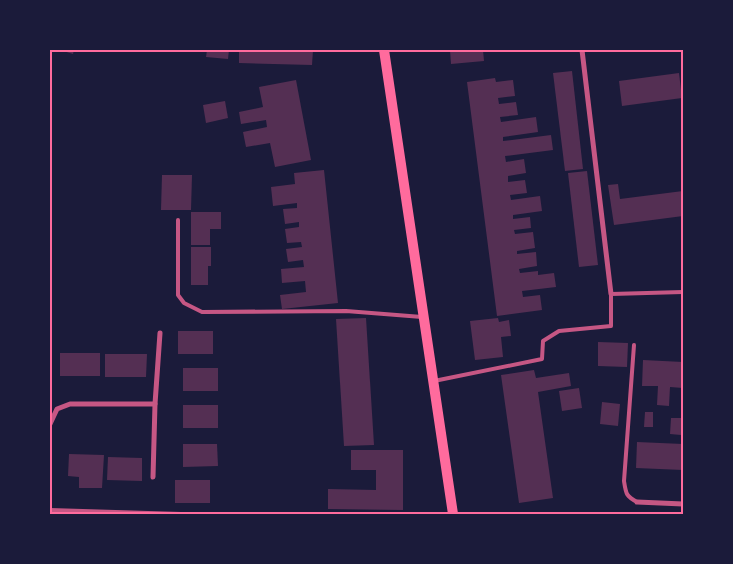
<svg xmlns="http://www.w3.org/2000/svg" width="733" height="564" font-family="Bitter,serif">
  <rect width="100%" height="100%" fill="#1b1b3a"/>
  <g fill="#542f53">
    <polygon points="60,50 74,50 73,54"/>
    <polygon points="207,50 229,50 228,59 206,57"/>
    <polygon points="239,50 313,50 312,65 239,63"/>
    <polygon points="450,50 483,50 484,61 451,64"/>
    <polygon points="572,71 583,169 565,171 553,73"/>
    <polygon points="679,73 682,98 622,106 619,81"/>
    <polygon points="495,78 496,82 513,80 515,96 498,98 499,104 516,102 518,115 500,117 501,122 536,117 538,132 503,137 503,141 551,135 553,150 505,156 506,162 524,159 526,173 508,176 508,182 525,180 527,193 510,195 511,200 540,196 542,211 513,215 513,219 530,217 531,228 514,230 515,234 533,232 535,248 517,251 517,254 536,252 537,266 519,269 520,273 538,271 538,275 554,273 556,287 522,291 523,297 540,295 542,310 497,316 467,82"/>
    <polygon points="296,80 311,160 275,167 270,143 246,147 243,132 267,127 266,120 241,124 239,112 263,107 259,87"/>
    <polygon points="225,101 228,118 206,123 203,105"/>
    <polygon points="324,170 338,303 282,309 280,295 306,292 305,281 282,283 281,269 304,267 303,260 288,262 286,249 302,247 301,242 287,243 285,229 299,227 299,222 285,224 283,209 297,208 297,203 273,206 271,187 295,184 294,173"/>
    <polygon points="587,171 598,265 579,267 568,173"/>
    <polygon points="162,175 192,175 191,210 161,210"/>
    <polygon points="618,184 620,199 683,191 683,216 614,225 608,185"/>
    <polygon points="191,212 221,212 221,229 210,229 210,245 191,245"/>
    <polygon points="191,247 211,247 211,266 208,266 208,285 191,285"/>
    <polygon points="366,318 374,445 344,446 336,319"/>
    <polygon points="498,318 499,322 509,320 511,336 501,337 503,357 475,360 470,321"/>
    <rect x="178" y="331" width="35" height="23"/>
    <polygon points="598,342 628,343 627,367 598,366"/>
    <rect x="60" y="353" width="40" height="23"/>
    <polygon points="105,354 147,354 146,377 105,377"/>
    <polygon points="643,360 683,362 683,388 670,387 669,406 657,405 658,386 642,386"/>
    <rect x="183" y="368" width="35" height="23"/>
    <polygon points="534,370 536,378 569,373 571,386 538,392 553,498 519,503 501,375"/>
    <polygon points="579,388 582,408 562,411 559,391"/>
    <polygon points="602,402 620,404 618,426 600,424"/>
    <rect x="183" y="405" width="35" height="23"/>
    <polygon points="645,412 653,412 653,427 644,427"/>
    <polygon points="671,418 682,418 681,435 670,434"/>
    <polygon points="637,442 683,444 683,470 636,468"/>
    <polygon points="183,444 217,444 218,466 183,467"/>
    <polygon points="351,450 403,450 403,510 328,509 328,489 376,490 376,470 351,470"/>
    <polygon points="69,454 104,455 102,488 79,488 79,477 68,476"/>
    <polygon points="108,457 142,458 142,481 107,480"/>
    <rect x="175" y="480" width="35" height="23"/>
  </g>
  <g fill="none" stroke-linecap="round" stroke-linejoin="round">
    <g stroke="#c65784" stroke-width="4">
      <polyline points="178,220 178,295 184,303 202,312 346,311 422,317"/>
      <path d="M 634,345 L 624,481 C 626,494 626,496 637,502"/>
      <polyline points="434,381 542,359 543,341 559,331 611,326 611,294 683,292"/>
      <polyline points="50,510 181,514"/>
    </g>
    <g stroke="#c65784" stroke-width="5">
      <polyline points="582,50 611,294"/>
      <polyline points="155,404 160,333"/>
      <polyline points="50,424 57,409 70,404 155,404 153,477"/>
      <polyline points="637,502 683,504"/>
    </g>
    <polyline stroke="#ff6b9d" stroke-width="10" points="384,50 453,514"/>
  </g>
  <rect width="733" height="564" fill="none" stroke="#1b1b3a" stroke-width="102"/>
  <rect x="51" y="51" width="631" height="462" fill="none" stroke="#ff6b9d" stroke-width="2"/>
</svg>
